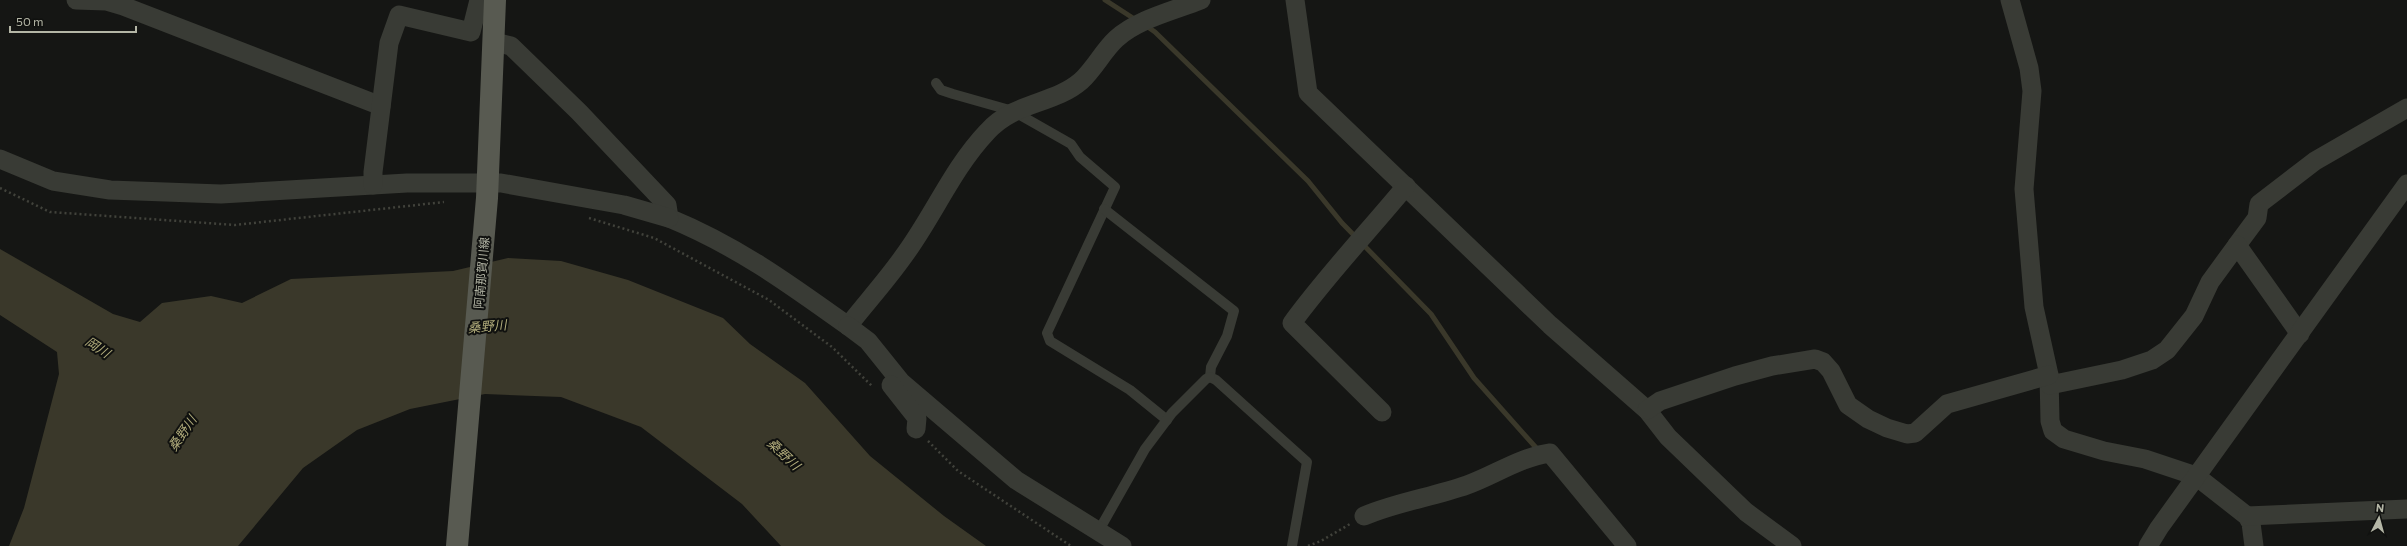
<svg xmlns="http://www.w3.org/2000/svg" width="2407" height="546" font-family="Commissioner,'Noto Sans JP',sans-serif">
  <rect width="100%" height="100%" fill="#151614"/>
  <polygon fill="#3a382a" points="0,249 113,314 140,322 162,303 211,296 242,303 291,279 453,271 508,258 561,261 628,280 723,318 750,344 805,383 870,456 944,516 986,546 781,546 742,504 641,427 561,397 485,394 410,409 357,430 303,468 238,546 9,546 24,508 59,374 57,352 0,315"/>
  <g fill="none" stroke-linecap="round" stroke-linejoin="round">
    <g stroke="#3a382a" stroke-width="5">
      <polyline points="1105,0 1136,20"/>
      <polyline points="1145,25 1155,32 1308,181 1342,223 1431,314 1474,378 1539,451"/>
    </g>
    <g stroke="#41423b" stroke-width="2.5" stroke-dasharray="2 3" stroke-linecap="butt">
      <polyline points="0,188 50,212 235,225 444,202"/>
      <polyline points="589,218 654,238 769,300 832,347 873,387"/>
      <polyline points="928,441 958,471 1071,546"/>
      <polyline points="1308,546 1321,541 1350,524"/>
    </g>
    <g stroke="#393b35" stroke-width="10">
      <polyline points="936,83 941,90 953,94 1013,111 1071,144 1080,157 1115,187 1047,333 1050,341 1130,390 1167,420"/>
      <polyline points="1104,209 1234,311 1227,336 1211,367 1210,377 1216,380 1307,462 1292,546"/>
      <polyline points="1098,532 1145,449 1172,413 1206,379 1210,377"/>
    </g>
    <g stroke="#393b35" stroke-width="19">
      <polyline points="76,0 106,1 123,6 381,106"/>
      <polyline points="1295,0 1308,93 1550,325 1647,410 1668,437 1746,512 1792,546"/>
      <polyline points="2010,0 2029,68 2032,91 2024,189 2034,307 2049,375 2050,421 2053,431 2064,439 2104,451 2145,459 2196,476 2247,516 2251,523 2254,546"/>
      <path d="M 495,42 L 511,46 L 579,112 L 667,205 L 669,218 C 737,246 788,283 848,326 C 866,303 886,281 903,257 C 933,217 952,169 987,132 C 1015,101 1053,105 1081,81 C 1095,68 1103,51 1116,39 C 1138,19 1173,11 1201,0"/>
      <polyline points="0,159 53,181 110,190 221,194 407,183 501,183 624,205 669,218"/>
      <polyline points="373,185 373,172 389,43 399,15 471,32 479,0"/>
      <polyline points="2237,245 2257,218 2259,204 2315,161 2407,108"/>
      <polyline points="848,326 868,341 901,382 1016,480 1122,546"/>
      <polyline points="891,385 917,418 916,429"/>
      <polyline points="2050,385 2122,370 2152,360 2167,350 2194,316 2210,282 2237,245 2300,334"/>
      <polyline points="1647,410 1660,401 1735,376 1772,366 1815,359 1823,362 1831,371 1848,405 1868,419 1887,428 1907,434 1915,433 1947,404 2049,375"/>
      <path d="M 1382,412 L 1292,323 C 1327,275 1368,232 1406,186"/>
      <path d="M 1364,516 C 1397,502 1433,497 1467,485 C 1495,475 1520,457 1550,453 L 1627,546"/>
      <polyline points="2247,516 2407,509"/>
      <polyline points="2148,546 2159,528 2407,184"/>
    </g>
    <polyline stroke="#585a51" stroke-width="22" points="457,546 487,198 495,0"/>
  </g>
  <g text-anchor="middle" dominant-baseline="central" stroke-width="4" stroke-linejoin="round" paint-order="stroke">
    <g font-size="12" fill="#b4b6a6" stroke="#10110f">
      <text transform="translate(481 273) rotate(-85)">阿南那賀川線</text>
    </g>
    <g font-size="13" font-style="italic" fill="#b2ad7c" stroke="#10110f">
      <text transform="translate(487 326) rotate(-5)">桑野川</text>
      <text transform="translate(98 347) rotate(33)">岡川</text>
      <text transform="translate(182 433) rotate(-56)">桑野川</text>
      <text transform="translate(784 454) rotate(43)">桑野川</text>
    </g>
  </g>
  <g transform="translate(2379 518) rotate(6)" stroke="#10110f" stroke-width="3" paint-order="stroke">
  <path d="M0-3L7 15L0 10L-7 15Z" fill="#b4b6a6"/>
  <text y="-6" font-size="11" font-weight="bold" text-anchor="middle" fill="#b4b6a6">N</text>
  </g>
  <path d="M10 26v6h126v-6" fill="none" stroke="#b4b6a6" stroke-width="2"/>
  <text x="16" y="26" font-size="12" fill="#b4b6a6" stroke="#10110f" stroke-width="3" paint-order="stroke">50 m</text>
</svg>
